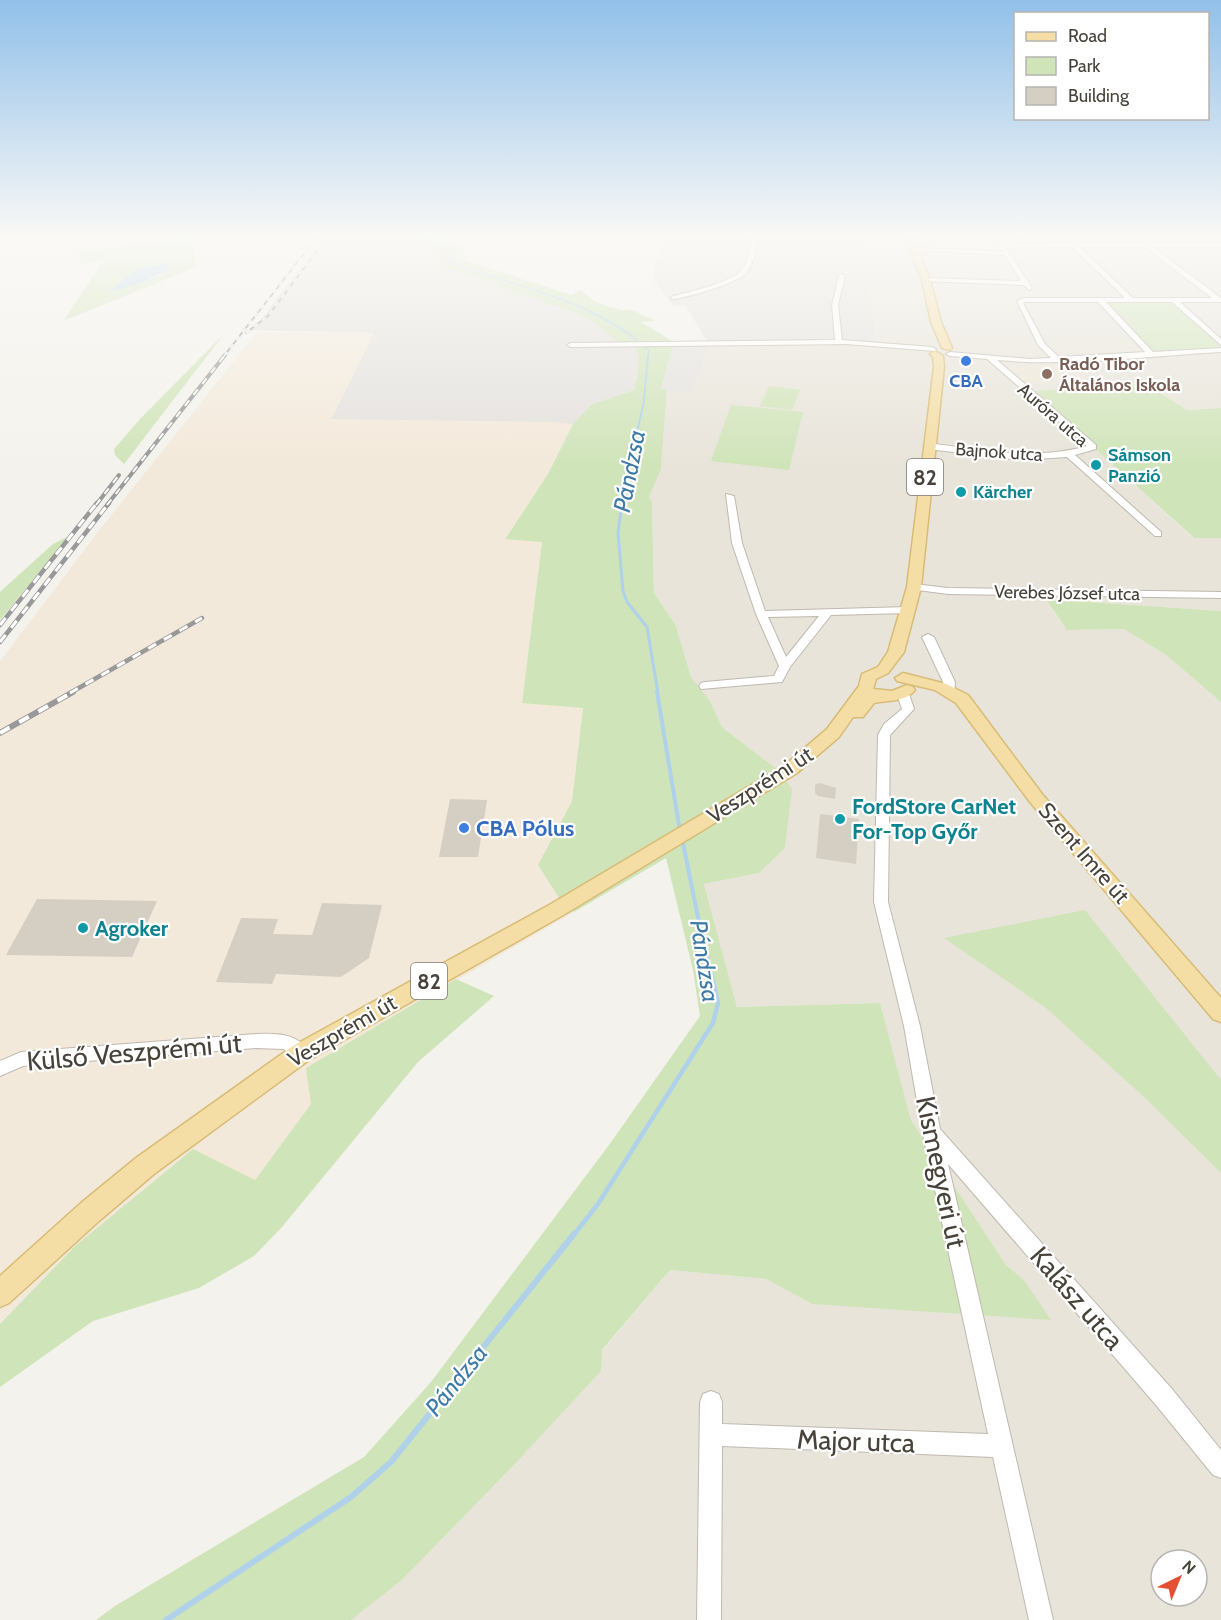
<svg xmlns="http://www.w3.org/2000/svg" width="1221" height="1620" font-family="Cabin,sans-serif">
  <rect width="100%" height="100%" fill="#f4f2ec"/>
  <path fill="#e8e4da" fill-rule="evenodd" d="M 867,238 L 1221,238 L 1221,408 L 1187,410 L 1145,383 L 1032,391 L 1193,538 L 1221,538 L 1221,611 L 1075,601 L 1047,602 L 1067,630 L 1124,629 L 1166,655 L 1221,702 L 1221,1620 L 351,1620 L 402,1580 L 511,1468 L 602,1351 L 670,1270 L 766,1279 L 812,1304 L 1024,1280 L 1006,1265 L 911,1120 L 880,1003 L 737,1007 L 704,884 L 759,873 L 778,770 L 722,727 L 710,701 L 691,678 L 676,626 L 654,593 L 652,503 L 649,497 L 661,469 L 667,390 L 691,391 L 702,368 L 707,345 L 878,340 L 871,300 ZM 1161,1560 L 1197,1560 L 1197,1596 L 1161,1596 Z"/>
  <polygon fill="#f3e9da" points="257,332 374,333 331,419 548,422 573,424 548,474 505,538 542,541 522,702 583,708 572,801 538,865 559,898 574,912 307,1068 312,1103 255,1180 74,1247 0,1324 0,661 101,528"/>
  <g fill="#e4e1dd">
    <polygon points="323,238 414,238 434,248 439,253 440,264 445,267 578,314 597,325 617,342 633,343 640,357 634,390 592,404 573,424 548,422 331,419 374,333 248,330 262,318"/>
    <polygon points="661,238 867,238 871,300 878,344 708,345 702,368 691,392 661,390 674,342 706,340 686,306 674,306 654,281 654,267 660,253"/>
  </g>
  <polygon fill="#ece6d7" points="1064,363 1086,380 1029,385 1008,368"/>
  <g fill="#d0e4b9" fill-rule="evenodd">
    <path d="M 180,238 L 192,238 L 196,267 L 63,321 L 104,260 L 81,264 L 78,252 ZM 169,263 L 171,264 L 161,275 L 109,292 L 139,268 Z"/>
    <path d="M 414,238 L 458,238 L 452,240 L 462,247 L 467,261 L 571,295 L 580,290 L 597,303 L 620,310 L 631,310 L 656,321 L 641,322 L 674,342 L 661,389 L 667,390 L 661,469 L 649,497 L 652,502 L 654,593 L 676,626 L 691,677 L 710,701 L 722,727 L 778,770 L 792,789 L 785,848 L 759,873 L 704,884 L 737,1007 L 880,1003 L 911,1120 L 1006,1265 L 1024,1280 L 1051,1320 L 812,1304 L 766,1279 L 670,1270 L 602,1350 L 601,1371 L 511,1468 L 402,1580 L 351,1620 L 96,1620 L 115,1606 L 364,1457 L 431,1382 L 609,1145 L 700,1016 L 693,970 L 666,858 L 574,912 L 559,898 L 538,865 L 572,801 L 583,708 L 522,703 L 542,542 L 505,539 L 548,474 L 573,424 L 592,404 L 634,390 C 637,373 643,358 633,343 L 617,342 L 597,325 L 578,314 L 445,267 L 440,265 L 439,253 Z"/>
    <polygon points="1103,301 1174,301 1221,347 1153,353"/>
    <polygon points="224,334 124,464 115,455 114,449 141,418"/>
    <polygon points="1145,383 1187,410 1221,408 1221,538 1194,538 1031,391"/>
    <polygon points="769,386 800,390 792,410 760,406"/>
    <polygon points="731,405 803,412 789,470 711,461"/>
    <polygon points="69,536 0,620 0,592 53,544"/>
    <polygon points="1047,601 1075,601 1221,611 1221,702 1166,655 1124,629 1067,630"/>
    <polygon points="1085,910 1221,1080 1221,1173 1144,1097 1046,1008 944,938"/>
    <polygon points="456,979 494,996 418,1062 282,1227 254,1256 199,1288 93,1321 0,1387 0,1324 74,1247 193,1149 255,1180 311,1104 306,1068"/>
  </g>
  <polygon fill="#afd1ea" points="169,263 170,269 143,282 108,292 139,268"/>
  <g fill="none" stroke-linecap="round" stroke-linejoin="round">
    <path stroke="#afd1ea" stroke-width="1.5" d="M 426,238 L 448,249 L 448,261 L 453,264 C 516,286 601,303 649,351 L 648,356"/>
    <polyline stroke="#afd1ea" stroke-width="2" points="621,505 644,401 648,355"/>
    <polyline stroke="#afd1ea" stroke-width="3" points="622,503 618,533 623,591 627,602 647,627 658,693"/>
    <g stroke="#afd1ea" stroke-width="4">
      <polyline points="657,692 680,831"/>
      <polyline points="682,838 701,932"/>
    </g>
    <polyline stroke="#afd1ea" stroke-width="4.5" points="573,1236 598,1204 713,1023 718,1003 701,931"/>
    <polyline stroke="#afd1ea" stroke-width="6" points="166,1620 351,1497 391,1462 574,1234"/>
  </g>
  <g fill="#d5cec2">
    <polygon points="819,783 836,788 835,799 818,796 815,793 815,785"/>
    <polygon points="450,799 487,800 478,857 439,857"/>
    <polygon points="820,814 859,819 856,864 816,858"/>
    <polygon points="37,899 157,901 132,957 6,955"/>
    <polygon points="322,903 382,905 369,958 341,977 276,974 272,984 216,982 241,918 278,919 273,934 312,935"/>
  </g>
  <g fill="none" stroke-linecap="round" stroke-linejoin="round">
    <g stroke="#bfb9af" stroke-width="2">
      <g id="minor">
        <path d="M 751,238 L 757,238 C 757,250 753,263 746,273 C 738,283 683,299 671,299 L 671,297 C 688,292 725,284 739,273 C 747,266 751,249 751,238 Z"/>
        <path d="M 1072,242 L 1221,243 L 1221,247 L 1153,247 L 1221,298 L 1221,302 L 1180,302 L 1221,339 L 1221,345 L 1172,302 L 1106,302 L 1153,352 L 1221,348 L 1221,352 C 1147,356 1071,367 997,360 L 1096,445 L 1096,449 L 1075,455 L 1161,532 L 1161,536 L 1155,536 L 1067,457 L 1020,460 L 928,449 L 924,446 L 928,443 C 981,450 1035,461 1087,446 L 987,359 L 950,356 L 946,354 L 950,352 L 1030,359 L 1051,358 L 1038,345 L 1017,301 L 1024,298 L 1125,298 L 1072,247 L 1006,248 L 1032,288 L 1029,290 L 1024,285 L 924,281 L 926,278 L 1021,281 L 1005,255 L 911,250 L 914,248 L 1002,251 L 999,246 L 1002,244 ZM 1079,247 L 1145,247 L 1212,298 L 1133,298 ZM 1025,302 L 1098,302 L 1145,352 L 1059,357 L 1045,344 L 1023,303 Z"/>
        <polygon points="842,274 845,276 838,305 842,340 932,347 936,349 935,351 846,344 571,347 567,345 571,343 835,340 832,305 839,276"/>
        <path d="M 726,494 L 734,496 L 742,543 L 765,611 L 908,607 L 913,610 L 908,613 L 831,615 L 790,667 L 782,682 L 701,689 L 699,686 L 701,683 L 705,682 L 774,676 L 779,666 L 756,614 L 732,543 ZM 819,616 L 786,657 L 768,617 Z"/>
        <polygon points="914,584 948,588 1221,592 1221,598 948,594 910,589 909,587"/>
        <polygon points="928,634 934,637 955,682 954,695 946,695 943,682 922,637"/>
        <polygon points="903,690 909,694 914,709 890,735 888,902 920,1026 940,1129 1172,1389 1221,1450 1221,1478 1213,1475 1156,1405 948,1164 1053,1620 1029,1620 993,1457 722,1446 721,1620 697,1620 700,1402 703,1394 711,1391 719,1394 722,1402 722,1424 988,1434 922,1130 904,1026 874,902 878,735 884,724 902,709 897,694"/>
        <path d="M 256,1034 C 275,1033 300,1033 309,1053 L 307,1058 L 301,1060 L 283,1049 L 256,1048 L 23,1066 L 0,1076 L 0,1061 L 21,1052 Z"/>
      </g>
    </g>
    <g stroke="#d8bc76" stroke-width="3">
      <g id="major">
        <polygon points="905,238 913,238 930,280 941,322 952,348 950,350 942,348 931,322 922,280"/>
        <path d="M 935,351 L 943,356 L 944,367 L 921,587 L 904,652 L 888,673 L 876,679 L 873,689 L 892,691 L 907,685 L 913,687 L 915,690 C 905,702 889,700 874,703 L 863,717 L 853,717 L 839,737 L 797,773 L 565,914 L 309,1060 L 154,1174 L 99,1221 L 9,1303 L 0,1307 L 0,1276 L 81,1203 L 136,1158 L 293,1046 L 551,904 L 785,765 L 827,729 L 859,686 L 862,674 L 878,667 L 888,652 L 907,587 L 934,367 L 933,357 L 930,354 Z"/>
        <polygon points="903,673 946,684 968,695 1042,794 1221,998 1221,1022 1213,1019 1030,802 956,703 935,690 897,681 895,678"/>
      </g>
    </g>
    <use href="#minor" fill="#fff" fill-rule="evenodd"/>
    <use href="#major" fill="#f4dea5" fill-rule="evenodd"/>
    <g stroke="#999" stroke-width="2">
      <g id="rail-far3">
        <polyline points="246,333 268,316 317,251"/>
        <polyline points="224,356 316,238"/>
      </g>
    </g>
    <g stroke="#999" stroke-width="4">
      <g id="rail-far2">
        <polyline points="96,505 119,475"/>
        <polyline points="107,505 225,355"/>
      </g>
    </g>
    <g stroke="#999" stroke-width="4.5">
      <g id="rail-far1">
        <polyline points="0,625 97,503"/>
        <polyline points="0,642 109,503"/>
        <polyline points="70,693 202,618"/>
      </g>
    </g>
    <g stroke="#999" stroke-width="6">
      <polyline id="rail" points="0,733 73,692"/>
    </g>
    <use href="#rail-far3" stroke="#fff" stroke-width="1.5" stroke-dasharray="5" stroke-linecap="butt"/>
    <use href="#rail-far2" stroke="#fff" stroke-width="2" stroke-dasharray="7" stroke-linecap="butt"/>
    <use href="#rail-far1" stroke="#fff" stroke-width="3" stroke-dasharray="9" stroke-linecap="butt"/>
    <use href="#rail" stroke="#fff" stroke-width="4" stroke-dasharray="11" stroke-linecap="butt"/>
  </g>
  <linearGradient id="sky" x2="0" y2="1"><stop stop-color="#91c0e9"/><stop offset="0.51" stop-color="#faf9f6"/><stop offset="1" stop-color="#faf9f6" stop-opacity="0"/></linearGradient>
  <rect width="1221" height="465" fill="url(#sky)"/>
  <g fill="#3f7fe0" stroke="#fff" stroke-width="2">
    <circle cx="966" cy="361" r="6"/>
    <circle cx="464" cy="828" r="6"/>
  </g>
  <circle fill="#8d6e63" stroke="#fff" stroke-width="2" cx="1047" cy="374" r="6"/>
  <g fill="#0f9aa8" stroke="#fff" stroke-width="2">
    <circle cx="1096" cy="465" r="6"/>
    <circle cx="961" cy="492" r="6"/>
    <circle cx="840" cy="819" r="6"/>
    <circle cx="83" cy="928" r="6"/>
  </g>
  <g text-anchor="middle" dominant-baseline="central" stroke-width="4.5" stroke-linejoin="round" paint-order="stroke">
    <g font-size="18" font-weight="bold" fill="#785e54" stroke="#fff" text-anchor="start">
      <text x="1059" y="364">Radó Tibor<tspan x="1059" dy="21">Általános Iskola</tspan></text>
    </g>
    <g font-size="18" font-weight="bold" fill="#366cbe" stroke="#fff">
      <text x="966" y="381">CBA</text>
    </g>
    <g font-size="18" fill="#48433a" stroke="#fff">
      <text transform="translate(1053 415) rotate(41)">Auróra utca</text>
      <text transform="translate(999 452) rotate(4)">Bajnok utca</text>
      <text transform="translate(1067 593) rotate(1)">Verebes József utca</text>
    </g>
    <g font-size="18" font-weight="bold" fill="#0d838f" stroke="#fff" text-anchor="start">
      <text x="1108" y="455">Sámson<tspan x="1108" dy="21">Panzió</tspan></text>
      <text x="973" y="492">Kärcher</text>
    </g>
    <g fill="#fff" stroke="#7f7b75" stroke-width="1.5">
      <rect x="907" y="459" width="36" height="36" rx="4.5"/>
      <rect x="411" y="963" width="36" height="36" rx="4.5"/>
    </g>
    <g font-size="21" font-weight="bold" fill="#48433a">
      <text x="925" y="477">82</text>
      <text x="429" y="981">82</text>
    </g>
    <g font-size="22" fill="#48433a" stroke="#fff">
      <text transform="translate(760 785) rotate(-33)">Veszprémi út</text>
      <text transform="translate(1084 853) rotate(49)">Szent Imre út</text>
      <text transform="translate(342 1031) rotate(-30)">Veszprémi út</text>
    </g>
    <g font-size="22" font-weight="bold" fill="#0d838f" stroke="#fff" text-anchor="start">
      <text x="852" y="806">FordStore CarNet<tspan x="852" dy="25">For-Top Győr</tspan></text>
      <text x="95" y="928">Agroker</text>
    </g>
    <g font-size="22" font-weight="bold" fill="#366cbe" stroke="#fff" text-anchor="start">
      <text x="476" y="828">CBA Pólus</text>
    </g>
    <g font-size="24" font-style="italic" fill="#3e7ba9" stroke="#fff">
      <text transform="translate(629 471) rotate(-79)">Pándzsa</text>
      <text transform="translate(705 961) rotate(81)">Pándzsa</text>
      <text transform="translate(456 1380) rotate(-51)">Pándzsa</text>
    </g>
    <g font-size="27" fill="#48433a" stroke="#fff">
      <text transform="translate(134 1052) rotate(-5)">Külső Veszprémi út</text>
      <text transform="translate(941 1172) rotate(78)">Kismegyeri út</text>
      <text transform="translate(1077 1298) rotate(49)">Kalász utca</text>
      <text transform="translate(856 1441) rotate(2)">Major utca</text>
    </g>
  </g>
  <rect x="1014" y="12" width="195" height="108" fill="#ffffff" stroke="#b6b4b0" stroke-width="1.5"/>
  <rect x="1026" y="32" width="30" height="9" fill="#f4dea5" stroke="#b6b4b0" stroke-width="1.5"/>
  <text x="1068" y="42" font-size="18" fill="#48433a">Road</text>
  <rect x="1026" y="57" width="30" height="18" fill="#d0e4b9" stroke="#b6b4b0" stroke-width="1.5"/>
  <text x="1068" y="72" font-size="18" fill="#48433a">Park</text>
  <rect x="1026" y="87" width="30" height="18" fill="#d5cec2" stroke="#b6b4b0" stroke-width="1.5"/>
  <text x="1068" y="102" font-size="18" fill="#48433a">Building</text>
  <g transform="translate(1179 1578) rotate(43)"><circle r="28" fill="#ffffff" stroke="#b6b4b0" stroke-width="1.5"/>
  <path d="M0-4.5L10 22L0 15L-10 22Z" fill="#e45033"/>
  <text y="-9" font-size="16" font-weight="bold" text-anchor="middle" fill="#48433a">N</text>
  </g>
</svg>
